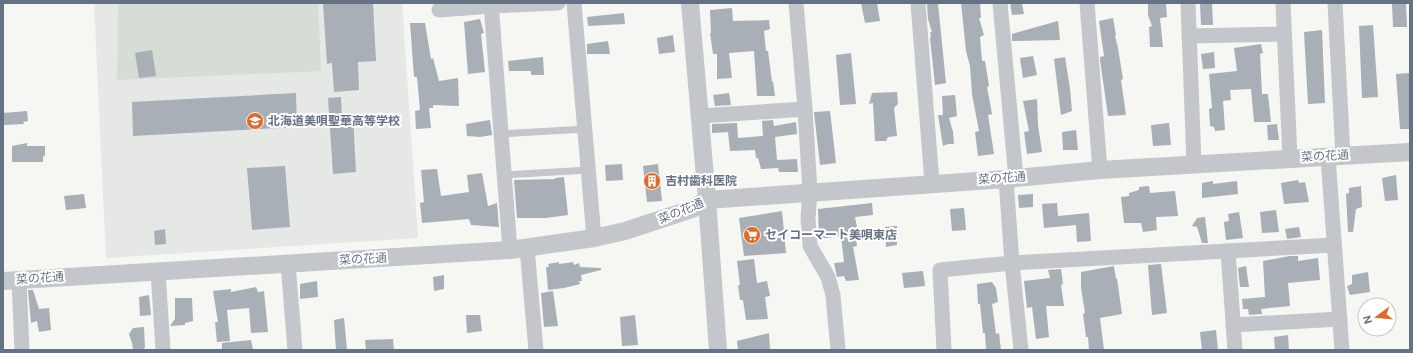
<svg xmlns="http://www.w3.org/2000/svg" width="1413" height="353" font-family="'DM Sans','Noto Sans JP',sans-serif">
  <rect width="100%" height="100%" fill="#f6f6f3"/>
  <polygon fill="#e6e8e6" points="94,3 402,3 418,238 106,258"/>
  <polygon fill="#d6ddd4" points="118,3 318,3 321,71 117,80"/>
  <g fill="#a8afb6">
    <polygon points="323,3 373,3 376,61 358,62 359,90 334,92 332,63 327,64"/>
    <polygon points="861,3 877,3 880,21 865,23"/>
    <polygon points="927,3 938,3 946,83 935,85 930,38 931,36 930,32 932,32 928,19"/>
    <polygon points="961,3 980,3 981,18 979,18 984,35 980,37 982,61 985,61 989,86 987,87 992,114 988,115 994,154 978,156 975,132 979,131 972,94 970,66 966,51"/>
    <polygon points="1010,3 1022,3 1024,14 1012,15"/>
    <polygon points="1148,3 1166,3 1167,17 1160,18 1163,47 1150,47 1149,27 1152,26 1148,15"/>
    <polygon points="1200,3 1212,3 1213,25 1201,25"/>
    <polygon points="1392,4 1406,4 1407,27 1393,27"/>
    <polygon points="732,8 733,21 769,20 770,29 764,31 766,51 768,51 772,82 773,81 775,96 757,96 754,51 729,53 732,78 717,79 717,54 713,54 710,33 711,33 710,10"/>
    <polygon points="624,13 625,24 588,26 587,17"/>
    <polygon points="1113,18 1116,35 1115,36 1118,48 1123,79 1121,80 1126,115 1108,116 1100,60 1100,57 1104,56 1099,21"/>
    <polygon points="480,19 484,33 481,34 485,72 468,74 464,22"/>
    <polygon points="1058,21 1060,40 1012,41 1012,34"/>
    <polygon points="410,23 425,23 431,59 433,58 439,81 458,78 459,106 433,105 433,108 429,108 431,128 416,129 415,111 420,110 417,77 414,77"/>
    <polygon points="1373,25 1378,97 1362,98 1359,26"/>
    <polygon points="1322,30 1325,103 1308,104 1304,32"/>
    <polygon points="673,35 675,52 659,54 657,38"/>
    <polygon points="608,41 610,54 587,54 587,44"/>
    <polygon points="1261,44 1263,53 1260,54 1262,94 1268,94 1271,122 1254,122 1251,89 1230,90 1231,100 1223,101 1225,130 1215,131 1214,127 1210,126 1209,109 1212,108 1209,74 1237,71 1234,48"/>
    <polygon points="152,50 156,76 139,78 135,53"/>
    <polygon points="1214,52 1215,68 1203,69 1201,54"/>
    <polygon points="851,53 856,104 840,105 836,55"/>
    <polygon points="1033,56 1037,75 1023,78 1020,58"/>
    <polygon points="543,57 544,75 531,75 531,71 509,71 508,61"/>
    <polygon points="1065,57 1070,89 1072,111 1061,115 1054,59"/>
    <polygon points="1410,73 1410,129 1400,129 1396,74"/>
    <polygon points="897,92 898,104 894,108 897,136 888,137 886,141 875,141 873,103 869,104 872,93"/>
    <polygon points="296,93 297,127 133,136 132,102"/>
    <polygon points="729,93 731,105 715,106 713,95"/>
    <polygon points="955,95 957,116 949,118 953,132 954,144 948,144 943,146 938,115 943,115 942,96"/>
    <polygon points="341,97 342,117 353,116 356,172 333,174 328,98"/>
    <polygon points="1037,99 1038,125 1042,152 1027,154 1024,132 1029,131 1023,101"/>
    <polygon points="27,111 28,121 23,122 24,124 4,125 3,113"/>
    <polygon points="830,111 836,163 820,165 814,112"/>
    <polygon points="490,120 492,135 480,137 467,136 466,124"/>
    <polygon points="773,120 774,126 796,122 797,134 775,137 777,160 797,159 798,172 779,172 778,168 761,169 758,158 756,158 755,150 730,151 728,132 712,133 712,124 737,123 738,138 763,136 762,121"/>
    <polygon points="1169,123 1171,145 1153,146 1151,125"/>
    <polygon points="1277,124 1279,140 1268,140 1267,125"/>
    <polygon points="1076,130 1078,150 1063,150 1062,132"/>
    <polygon points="27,143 27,146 45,146 45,155 43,157 43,162 12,162 12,146"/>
    <polygon points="622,164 623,180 606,181 605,165"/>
    <polygon points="658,164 662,201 647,202 643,166"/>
    <polygon points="285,166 290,227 252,230 247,168"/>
    <polygon points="437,169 441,196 469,192 467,175 482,173 488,206 497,203 499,227 471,225 469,219 422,223 420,203 424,202 421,170"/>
    <polygon points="1396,175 1398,200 1385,201 1382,178"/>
    <polygon points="564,177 568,215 546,218 517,218 514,180 555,179 555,178"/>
    <polygon points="1298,180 1299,183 1305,182 1309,202 1284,204 1281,183"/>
    <polygon points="1213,181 1213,184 1237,181 1238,194 1202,198 1202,183"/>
    <polygon points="1149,186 1150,193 1175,191 1178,216 1156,217 1157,230 1143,232 1141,223 1124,223 1121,197 1129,196 1129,193 1139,190 1139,187"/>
    <polygon points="1361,186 1362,207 1356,209 1353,232 1348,232 1346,194 1349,193 1349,188"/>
    <polygon points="84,194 86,208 66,210 64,196"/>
    <polygon points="1033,194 1033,207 1019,208 1018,195"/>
    <polygon points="872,203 873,215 855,217 858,232 855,233 857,246 853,247 859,280 846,281 844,276 837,277 834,263 844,262 841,236 819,239 818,209"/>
    <polygon points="1057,203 1058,216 1089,213 1091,241 1077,242 1076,225 1044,228 1042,204"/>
    <polygon points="964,208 966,230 952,231 950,209"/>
    <polygon points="1276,210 1279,232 1262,233 1260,212"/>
    <polygon points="782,211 786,253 744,256 739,218"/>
    <polygon points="1239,212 1243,238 1226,240 1224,222 1229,221 1228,214"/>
    <polygon points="1205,217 1208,243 1202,243 1197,227 1192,226 1197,218"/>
    <polygon points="897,226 897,245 886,247 885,227"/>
    <polygon points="1299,227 1301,237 1287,239 1285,229"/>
    <polygon points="165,229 166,244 155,245 154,231"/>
    <polygon points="1290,256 1298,256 1298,261 1318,258 1320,280 1288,283 1290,306 1261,309 1262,314 1249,315 1248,309 1243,309 1242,299 1265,297 1263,261"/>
    <polygon points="754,259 757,283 767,281 770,296 765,297 768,319 746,320 743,300 740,300 738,285 740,285 737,261"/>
    <polygon points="559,262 559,264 573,262 574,265 579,263 580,267 601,268 601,270 581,275 582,281 579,281 580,284 564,288 548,290 546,267 549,267 548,264"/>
    <polygon points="1161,264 1167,313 1152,315 1148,265"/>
    <polygon points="1114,266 1116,279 1117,278 1122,314 1100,318 1104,350 1089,350 1088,337 1086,337 1083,314 1085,313 1081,288 1081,272"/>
    <polygon points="1246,266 1249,287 1240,287 1238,268"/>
    <polygon points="1061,269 1063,284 1061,285 1064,306 1046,306 1049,337 1036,339 1032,307 1027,308 1024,281 1050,278 1048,270"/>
    <polygon points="923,271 925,286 904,288 902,273"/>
    <polygon points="1368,272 1370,292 1350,295 1347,286 1352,284 1352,275"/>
    <polygon points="444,275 444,289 434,291 433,277"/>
    <polygon points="317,281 318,297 300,299 300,284"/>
    <polygon points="992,282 996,288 998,302 992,304 996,334 999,333 1001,350 986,350 985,333 983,333 980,304 978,304 977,284"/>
    <polygon points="256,287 258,292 264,291 268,332 251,333 249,308 227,310 230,341 217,342 215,322 218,322 213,291 231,289 231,292"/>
    <polygon points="28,290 33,290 39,309 49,308 51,330 39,332 37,321 31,323"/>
    <polygon points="553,291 558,326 544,327 541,293"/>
    <polygon points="149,295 151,315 140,316 139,297"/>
    <polygon points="175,298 192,298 193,321 185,323 185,325 170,326 175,319"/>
    <polygon points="466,315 480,315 482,331 467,333"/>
    <polygon points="635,315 638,345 622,346 620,317"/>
    <polygon points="344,318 347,350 336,350 334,320"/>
    <polygon points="144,327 145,348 140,350 133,350 132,343 129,334 133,328"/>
    <polygon points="1216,330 1218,350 1202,350 1200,332"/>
    <polygon points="769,333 770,350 738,350 737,341"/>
    <polygon points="1288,335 1289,350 1275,350 1274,337"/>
    <polygon points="393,339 394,350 366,350 365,340"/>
    <polygon points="251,340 253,350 222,350 222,343"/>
  </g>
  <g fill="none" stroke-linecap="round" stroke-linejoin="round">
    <g stroke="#c3c6ca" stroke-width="7">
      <polyline points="501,134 585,129"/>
      <polyline points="505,175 588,170"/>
    </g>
    <g stroke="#c3c6ca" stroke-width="15">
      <polyline points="491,3 510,250"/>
      <polyline points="574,3 594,238"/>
      <polyline points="796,3 805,109 810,192 808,218 810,246 828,277 833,295 838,350"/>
      <polyline points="918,3 932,183"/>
      <polyline points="1000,3 1016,178"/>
      <polyline points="1087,3 1100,170"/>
      <polyline points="1188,3 1194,164"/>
      <polyline points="1283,3 1290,158"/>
      <polyline points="1335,3 1343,156"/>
      <polyline points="439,10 492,6 558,3"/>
      <polyline points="1189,36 1284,34"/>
      <polyline points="700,116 805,109"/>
      <polyline points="1328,157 1342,350"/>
      <polyline points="1006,179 1012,263 1021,350"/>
      <polyline points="527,248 536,350"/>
      <polyline points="1228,251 1235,350"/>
      <polyline points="288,263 295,350"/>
      <polyline points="158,271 163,350"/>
      <polyline points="19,280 22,350"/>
      <polyline points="1233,325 1340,319"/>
      <polyline points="944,350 940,270 1012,263 1334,245"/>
    </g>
    <g stroke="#c3c6ca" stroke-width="18">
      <polyline points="690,3 707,200 718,350"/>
      <polyline points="3,281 510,250 594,238 625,231 692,209 707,200 1006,179 1100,170 1410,152"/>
    </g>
  </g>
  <defs>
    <g id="school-disc" transform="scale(0.9)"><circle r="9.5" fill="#e16a28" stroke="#fff"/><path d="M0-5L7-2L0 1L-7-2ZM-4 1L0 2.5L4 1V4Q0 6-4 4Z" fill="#fff"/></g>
    <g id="building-disc" transform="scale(0.9)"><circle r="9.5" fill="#e16a28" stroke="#fff"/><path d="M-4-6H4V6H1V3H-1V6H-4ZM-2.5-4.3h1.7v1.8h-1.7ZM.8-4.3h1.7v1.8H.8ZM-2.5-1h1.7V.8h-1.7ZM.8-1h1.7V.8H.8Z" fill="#fff"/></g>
    <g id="supermarket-disc" transform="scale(0.9)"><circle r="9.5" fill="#e16a28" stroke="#fff"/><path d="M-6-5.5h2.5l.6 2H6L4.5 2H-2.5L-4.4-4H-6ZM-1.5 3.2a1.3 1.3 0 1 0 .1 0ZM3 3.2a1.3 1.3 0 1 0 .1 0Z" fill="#fff"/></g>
  </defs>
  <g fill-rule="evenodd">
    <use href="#school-disc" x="255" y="121"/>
    <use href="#building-disc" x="652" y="181"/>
    <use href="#supermarket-disc" x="752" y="235"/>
  </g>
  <g text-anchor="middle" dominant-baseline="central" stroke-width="4" stroke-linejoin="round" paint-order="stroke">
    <g font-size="12" font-weight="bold" fill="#657284" stroke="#fff" text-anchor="start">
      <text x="268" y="121">北海道美唄聖華高等学校</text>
      <text x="665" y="181">吉村歯科医院</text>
      <text x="765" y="235">セイコーマート美唄東店</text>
    </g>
    <g font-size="12" fill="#657284" stroke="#fff">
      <text transform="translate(1325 156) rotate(-3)">菜の花通</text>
      <text transform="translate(1002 178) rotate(-4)">菜の花通</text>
      <text transform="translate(681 211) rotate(-22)">菜の花通</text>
      <text transform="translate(363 259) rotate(-3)">菜の花通</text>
      <text transform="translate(40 278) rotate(-4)">菜の花通</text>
    </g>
  </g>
  <rect width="1413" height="353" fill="none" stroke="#657284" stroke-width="8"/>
  <g transform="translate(1377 317) rotate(254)"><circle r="19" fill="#ffffff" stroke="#c1c7ce"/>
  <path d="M0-3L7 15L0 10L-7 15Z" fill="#e16a28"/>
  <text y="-6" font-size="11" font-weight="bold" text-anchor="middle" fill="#657284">N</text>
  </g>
</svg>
